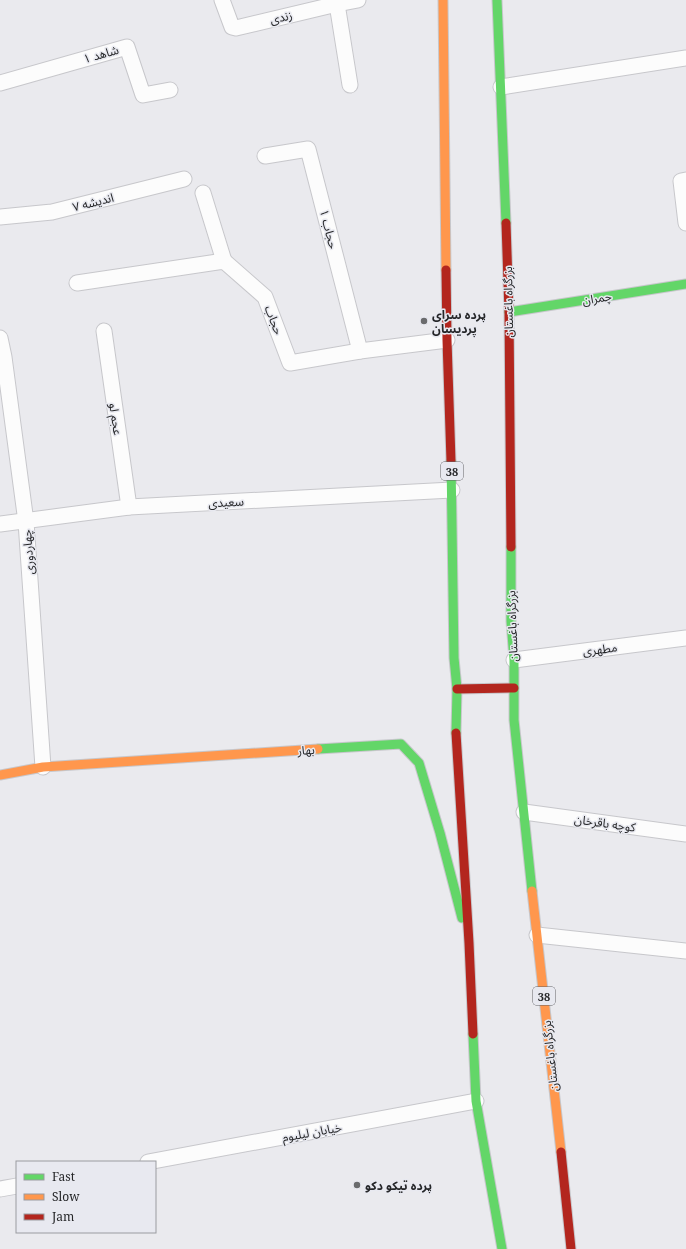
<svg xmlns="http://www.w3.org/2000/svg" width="686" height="1249" font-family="'Noto Serif','Noto Sans Arabic',serif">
  <rect width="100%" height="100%" fill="#eaeaee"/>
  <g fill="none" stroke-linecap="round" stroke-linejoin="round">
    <g stroke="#c7c7cb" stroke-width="17">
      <g id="street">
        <polyline points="222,0 232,27 236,28 337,4 358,0"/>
        <polyline points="337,4 350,85"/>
        <polyline points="0,83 127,47 143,95 170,90"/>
        <polyline points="501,87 686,58"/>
        <polyline points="265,156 308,149 360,351"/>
        <polyline points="686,180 681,181 686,223"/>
        <polyline points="203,193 224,261"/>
        <polyline points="0,217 52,212 184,179"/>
        <polyline points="77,283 224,261 265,297 290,363 360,351 447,340"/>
        <polyline points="104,331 129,507"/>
        <polyline points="0,338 4,357 26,522 43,767"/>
        <polyline points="0,524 129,507 452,490"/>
        <polyline points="514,660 686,638"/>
        <polyline points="524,812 686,834"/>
        <polyline points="537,935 686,951"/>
        <polyline points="148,1162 476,1101"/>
        <polyline points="0,1189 17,1186"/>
      </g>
    </g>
    <g stroke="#c7c7cb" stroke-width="11">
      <g id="fast">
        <polyline points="497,0 506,223"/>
        <polyline points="509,312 686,284"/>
        <polyline points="451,461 454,658 457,689 456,733"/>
        <polyline points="511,547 511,621 514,660 514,720 532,891"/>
        <polyline points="318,749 401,744 419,763 440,833 462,918"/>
        <polyline points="473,1034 476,1101 502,1249"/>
      </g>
    </g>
    <g stroke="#c7c7cb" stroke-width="11">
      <g id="slow">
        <polyline points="443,0 446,270"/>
        <polyline points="0,775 43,767 318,749"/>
        <polyline points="532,891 561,1152"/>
      </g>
    </g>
    <g stroke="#c7c7cb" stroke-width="11">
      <g id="jam">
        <polyline points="506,223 509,312 511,547"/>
        <polyline points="446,270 447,340 451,461"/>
        <polyline points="457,689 514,688"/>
        <polyline points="456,733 469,943 473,1034"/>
        <polyline points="561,1152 571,1249"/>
      </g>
    </g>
    <use href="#street" stroke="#fcfcfc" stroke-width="15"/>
    <use href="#fast" stroke="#63d668" stroke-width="9"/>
    <use href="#slow" stroke="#ff974d" stroke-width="9"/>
    <use href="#jam" stroke="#b3261e" stroke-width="9"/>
  </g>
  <g fill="#6a6b6d" stroke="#e8e9f0" stroke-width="1.5">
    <circle cx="424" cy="321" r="4"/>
    <circle cx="357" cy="1185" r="4"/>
  </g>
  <g text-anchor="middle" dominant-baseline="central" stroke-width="3" stroke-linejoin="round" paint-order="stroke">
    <g fill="#e8e9f0" stroke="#606064" stroke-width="1">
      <rect x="441" y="462" width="22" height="18" rx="3"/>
      <rect x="533" y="987" width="22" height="18" rx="3"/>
    </g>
    <g font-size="11" font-weight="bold" fill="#252628">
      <text x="452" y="471">38</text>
      <text x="544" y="996">38</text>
    </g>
    <g font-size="12" fill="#252628" stroke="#e8e9f0">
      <text transform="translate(281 17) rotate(-13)">زندی</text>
      <text transform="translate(101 54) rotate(-16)">شاهد ۱</text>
      <text transform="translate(93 202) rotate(-14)">اندیشه ۷</text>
      <text transform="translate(329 229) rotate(76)">حجاب ۱</text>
      <text transform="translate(597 298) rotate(-9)">چمران</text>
      <text transform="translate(508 302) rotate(-91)">بزرگراه باغستان</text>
      <text transform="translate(274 320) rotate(69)">حجاب</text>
      <text transform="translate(116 419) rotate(82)">عجم لو</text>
      <text transform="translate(226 502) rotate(-3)">سعیدی</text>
      <text transform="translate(28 552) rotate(-94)">چهاردوری</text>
      <text transform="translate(512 626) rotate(-92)">بزرگراه باغستان</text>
      <text transform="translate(600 649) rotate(-7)">مطهری</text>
      <text transform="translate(306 750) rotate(-4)">بهار</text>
      <text transform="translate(605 823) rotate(8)">کوچه باقرخان</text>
      <text transform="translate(550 1056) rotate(-96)">بزرگراه باغستان</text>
      <text transform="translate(312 1132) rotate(-10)">خیابان لیلیوم</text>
    </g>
    <g font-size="12" font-weight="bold" fill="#252628" stroke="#e8e9f0" text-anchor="start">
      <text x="432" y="314">پرده سرای<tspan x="432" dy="14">پردیسان</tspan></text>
      <text x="365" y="1185">پرده تیکو دکو</text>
    </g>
  </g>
  <rect x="16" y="1161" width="140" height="72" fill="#e8e9f0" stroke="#9a9ba0"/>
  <rect x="24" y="1174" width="20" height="6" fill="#63d668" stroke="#9a9ba0"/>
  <text x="52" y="1181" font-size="12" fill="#252628">Fast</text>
  <rect x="24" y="1194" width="20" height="6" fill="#ff974d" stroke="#9a9ba0"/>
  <text x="52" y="1201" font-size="12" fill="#252628">Slow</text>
  <rect x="24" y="1214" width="20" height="6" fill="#b3261e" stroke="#9a9ba0"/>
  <text x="52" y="1221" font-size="12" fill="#252628">Jam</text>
</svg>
